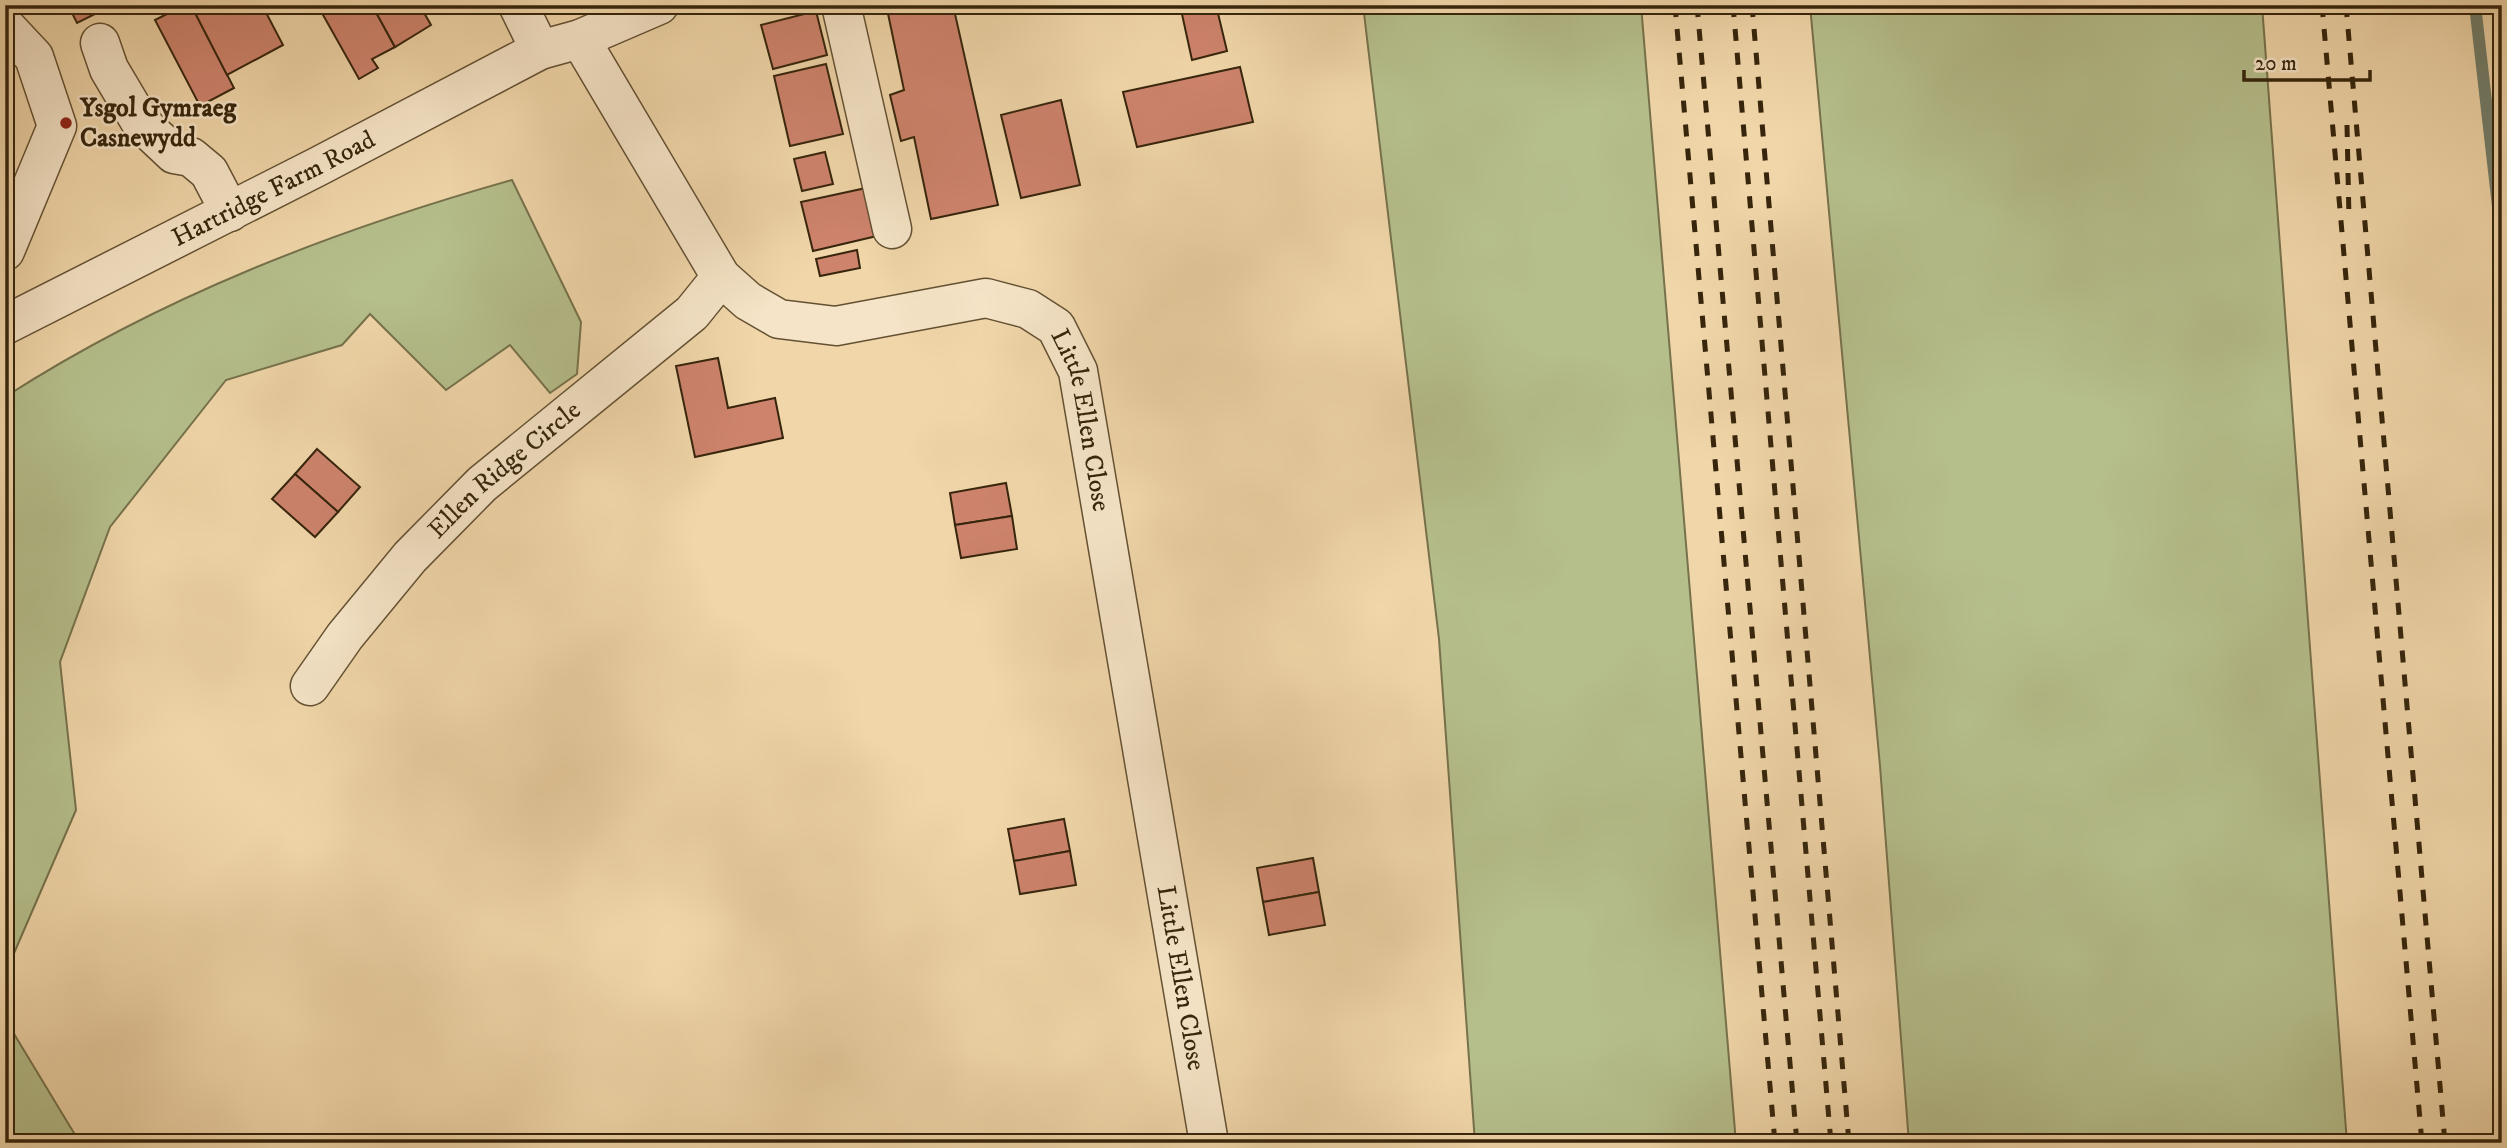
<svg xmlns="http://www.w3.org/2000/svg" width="2507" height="1148" font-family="'IM FELL DW Pica',serif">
  <rect width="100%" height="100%" fill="#f0d6a9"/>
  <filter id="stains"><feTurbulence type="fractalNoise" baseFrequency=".00286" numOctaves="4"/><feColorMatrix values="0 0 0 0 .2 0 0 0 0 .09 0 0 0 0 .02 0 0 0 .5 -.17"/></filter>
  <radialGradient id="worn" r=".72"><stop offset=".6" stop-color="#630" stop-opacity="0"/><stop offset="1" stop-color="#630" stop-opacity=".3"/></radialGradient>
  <g fill="#b5bf8c" stroke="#76724c" stroke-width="2">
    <polygon points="1363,5 1641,5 1736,1143 1475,1143 1439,639"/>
    <polygon points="1810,5 2262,5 2347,1143 1909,1143 1880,766"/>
    <path d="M 512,180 L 581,322 L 577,374 L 550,393 L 510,345 L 446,390 L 370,314 L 342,345 L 226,380 L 110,527 L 60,662 L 76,810 L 5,974 L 5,397 C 160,297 335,230 512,180 Z"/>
    <polygon points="5,1019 80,1143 5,1143"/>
  </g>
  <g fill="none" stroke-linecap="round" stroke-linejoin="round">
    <polyline stroke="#727e6b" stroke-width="12" points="2475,5 2502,241"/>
  </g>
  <g fill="#ce836d" stroke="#36250c" stroke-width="2">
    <polygon points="68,5 98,5 101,11 77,23"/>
    <polygon points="163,5 191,5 234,88 200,106 155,20 167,14"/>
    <polygon points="191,5 208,5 203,8 206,14 224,5 262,5 283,45 227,75"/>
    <polygon points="372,5 395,47 372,59 378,68 359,79 318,6"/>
    <polygon points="372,5 433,5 423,11 431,25 395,47"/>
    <polygon points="901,5 953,5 998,205 931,219 914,137 901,141 890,95 904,90 887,9"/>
    <polygon points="1180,5 1216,5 1227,51 1192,60"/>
    <polygon points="816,11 827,55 773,69 761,25"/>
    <polygon points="826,64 843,134 790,146 774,76"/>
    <polygon points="1240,67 1253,122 1137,147 1123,92"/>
    <polygon points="1061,100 1080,185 1021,198 1001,115"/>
    <polygon points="825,152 833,184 802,191 794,159"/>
    <polygon points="866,188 877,236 813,251 801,202"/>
    <polygon points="857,250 860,268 820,276 816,259"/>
    <polygon points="718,358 728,408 775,398 783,438 695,457 676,366"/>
    <polygon points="317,449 360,487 338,512 295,474"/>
    <polygon points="295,474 338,512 315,537 272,499"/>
    <polygon points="1006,483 1012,516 955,525 950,493"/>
    <polygon points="1012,516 1017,549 961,558 955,525"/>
    <polygon points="1064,819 1070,851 1014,861 1008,829"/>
    <polygon points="1070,851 1076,885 1020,894 1014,861"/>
    <polygon points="1313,858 1319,892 1263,902 1257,868"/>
    <polygon points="1319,892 1325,925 1269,935 1263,902"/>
  </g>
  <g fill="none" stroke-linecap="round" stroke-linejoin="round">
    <g stroke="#645133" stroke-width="41">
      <g id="minor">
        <polyline points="518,5 540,50"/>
        <polyline points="841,5 892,229"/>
        <polyline points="5,26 34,57 57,126 5,251"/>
        <path id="s1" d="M 580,39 L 721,277 L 748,301 L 779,319 L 836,326 L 986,298 L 1028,309 L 1056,327 L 1078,371 L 1209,1143"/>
        <polyline points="100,43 109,69 141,123 174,154 191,157 209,172 230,212"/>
        <path id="s2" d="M 5,325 L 317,167 L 540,50 L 580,39 L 659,5"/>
        <path id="s3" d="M 310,686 L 345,636 L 410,557 L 482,484 L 692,313 L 721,277"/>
      </g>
    </g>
    <use href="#minor" stroke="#f5e4c7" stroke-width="38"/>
    <g stroke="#36250c" stroke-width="5" stroke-dasharray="12 12" stroke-linecap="butt">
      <polyline points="1675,5 1775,1143"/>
      <polyline points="1697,5 1797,1143"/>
      <polyline points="1733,5 1831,1143"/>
      <polyline points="1752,5 1849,1143"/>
      <polyline points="2322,5 2422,1143"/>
      <polyline points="2346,5 2445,1143"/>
      <polyline points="2347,125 2349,219"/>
    </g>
  </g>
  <circle fill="#8f2418" stroke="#f5e4c7" stroke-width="2.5" cx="66" cy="123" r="7"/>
  <g text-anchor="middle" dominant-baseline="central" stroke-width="5" stroke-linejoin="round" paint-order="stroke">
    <g font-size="26" font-weight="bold" fill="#36250c" stroke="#f5e4c7" text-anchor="start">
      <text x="80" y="108">Ysgol Gymraeg<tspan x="80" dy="30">Casnewydd</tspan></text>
    </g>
    <g font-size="26" fill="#36250c" stroke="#f5e4c7">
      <text stroke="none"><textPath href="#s2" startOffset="301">Hartridge Farm Road</textPath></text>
      <text stroke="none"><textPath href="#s1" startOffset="733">Little Ellen Close</textPath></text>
      <text stroke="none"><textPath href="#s3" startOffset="292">Ellen Ridge Circle</textPath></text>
      <text stroke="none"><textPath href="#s1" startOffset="1300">Little Ellen Close</textPath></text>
    </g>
  </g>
  <rect width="2507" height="1148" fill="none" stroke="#f0d6a9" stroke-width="28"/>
  <rect x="7" y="7" width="2493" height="1134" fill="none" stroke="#36250c" stroke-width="3.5"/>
  <rect x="14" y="14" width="2479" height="1120" fill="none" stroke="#36250c" stroke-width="2"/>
  <path d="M2244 70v10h126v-10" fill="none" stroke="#36250c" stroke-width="3.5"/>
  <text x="2255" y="70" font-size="21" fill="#36250c" stroke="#f5e4c7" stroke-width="5" paint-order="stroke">20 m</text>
  <rect width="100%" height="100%" filter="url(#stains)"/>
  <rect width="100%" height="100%" fill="url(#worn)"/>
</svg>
